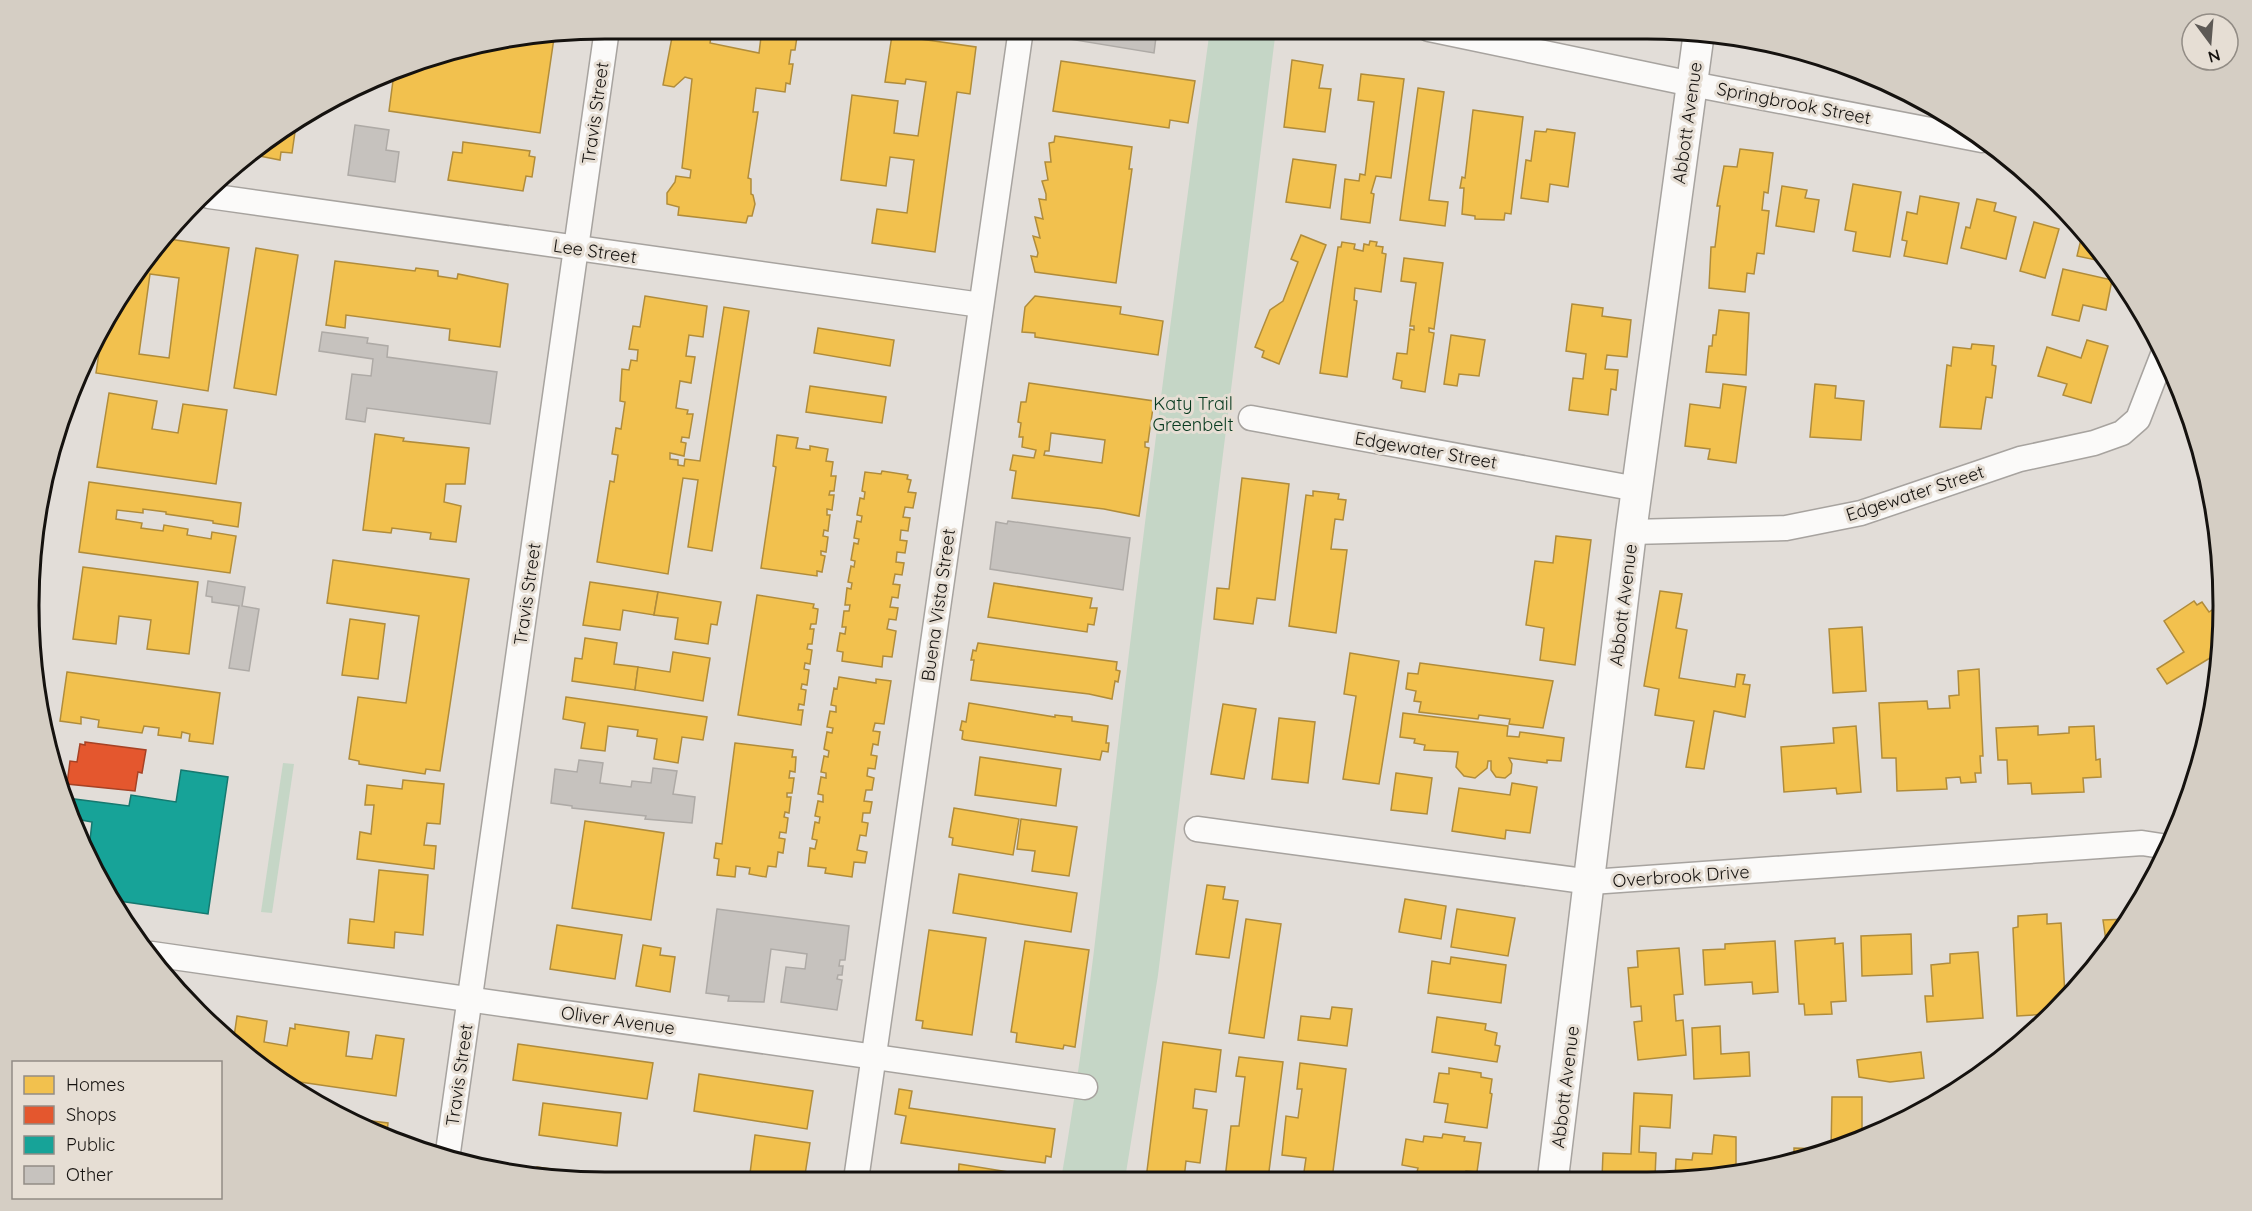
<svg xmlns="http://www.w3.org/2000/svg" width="2252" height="1211" font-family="Quicksand,sans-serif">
  <rect width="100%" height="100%" fill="#e2ddd8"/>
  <g fill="#c5d6c6">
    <path d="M 1210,29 L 1276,29 L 1158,975 L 1125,1179 L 1061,1180 C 1088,1025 1103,868 1122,711 C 1149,484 1179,256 1210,29 Z"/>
    <polygon points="283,763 294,764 272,913 261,912"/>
  </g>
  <g fill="#f2c14e" stroke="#b08c3b" stroke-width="1.5" fill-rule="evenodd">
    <polygon points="663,29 716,29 712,32 710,43 759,53 762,29 798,30 795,50 791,50 789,64 793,64 790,84 786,83 785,92 756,88 753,112 758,112 748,178 751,179 751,194 753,195 755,204 752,216 748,216 746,223 678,215 679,207 667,204 667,193 675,182 676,176 690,178 691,170 682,168 692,79 685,77 674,87 663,85 673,32 662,31"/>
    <polygon points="892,35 976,47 970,94 957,92 935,252 872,243 877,209 907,213 914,160 890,157 886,186 841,180 852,95 898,101 894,133 918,136 926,82 906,79 905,84 885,82"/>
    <polygon points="550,38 554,38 540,133 389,111 394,73 420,59"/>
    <polygon points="1292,60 1323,65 1319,88 1331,89 1325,132 1284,127"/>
    <polygon points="1061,61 1195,81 1188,123 1170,120 1169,128 1053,111"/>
    <polygon points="1361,74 1404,79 1391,178 1376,176 1371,193 1374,194 1370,223 1341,219 1345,179 1359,181 1360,174 1365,175 1374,102 1358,100"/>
    <polygon points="1418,88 1444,92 1429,200 1448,202 1445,226 1400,220"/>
    <polygon points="1473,110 1523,117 1511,214 1505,213 1504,220 1475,219 1475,216 1462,214 1464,188 1460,188 1462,177 1465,178"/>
    <polygon points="296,125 292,153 281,152 280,160 259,156 259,150 253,149"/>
    <polygon points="1547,129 1575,133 1568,187 1550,184 1548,202 1521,198 1526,160 1531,161 1535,131 1546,132"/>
    <polygon points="1055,136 1132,147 1129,169 1132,169 1116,283 1035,272 1031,256 1037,257 1038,253 1033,236 1040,238 1035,217 1043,219 1039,199 1046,200 1046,194 1042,181 1048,180 1045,162 1051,162 1049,143 1054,142"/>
    <polygon points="463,142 530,151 529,156 535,157 532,177 526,176 523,191 448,180 453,152 462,153"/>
    <polygon points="1740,149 1773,153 1768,193 1764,192 1762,210 1769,211 1764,254 1757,253 1754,274 1747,273 1745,292 1709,288 1711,247 1715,247 1720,206 1717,206 1724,166 1737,167"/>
    <polygon points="1293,159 1336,165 1330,208 1286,202"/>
    <polygon points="1853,184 1901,192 1890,257 1853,251 1856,232 1845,230"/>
    <polygon points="1782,186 1807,190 1805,198 1819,200 1814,232 1776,226"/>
    <polygon points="1920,196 1959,203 1947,264 1904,256 1907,241 1902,240 1907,212 1917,214"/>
    <polygon points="1977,199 1996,203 1994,211 2016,217 2006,259 1961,248 1966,227 1970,228"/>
    <polygon points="2034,222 2059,229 2045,278 2020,271"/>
    <polygon points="2083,231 2104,254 2110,263 2077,256"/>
    <polygon points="1301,235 1326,245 1279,364 1262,357 1264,351 1255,347 1270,310 1283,301 1298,262 1291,259"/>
    <path d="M 169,239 L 229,248 L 208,391 L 96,373 L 101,339 L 126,285 ZM 150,274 L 179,278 L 169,358 L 139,354 Z"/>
    <polygon points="1370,241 1377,242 1376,246 1383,247 1382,253 1386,254 1381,292 1355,288 1354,300 1357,301 1347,377 1320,373 1338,247 1341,247 1342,242 1355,244 1354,249 1363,251 1364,244 1369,245"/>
    <polygon points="256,248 298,255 276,395 234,388"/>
    <polygon points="1404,258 1443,263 1434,329 1429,328 1429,332 1434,333 1425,392 1401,388 1402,381 1393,379 1397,353 1407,354 1410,329 1414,330 1414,326 1410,326 1416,283 1401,281"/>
    <polygon points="335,261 415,271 416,268 438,271 438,276 457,279 458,274 508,284 500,347 449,340 450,329 346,315 345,328 326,325"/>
    <polygon points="2063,269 2112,280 2106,310 2083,305 2079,321 2052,315"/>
    <polygon points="645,296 707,306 703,337 689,335 686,356 695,357 691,383 680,381 676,408 688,410 687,414 693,414 689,438 682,437 681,442 686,443 684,456 670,453 670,459 678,460 678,465 684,466 685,459 700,461 724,307 749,311 712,551 688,547 698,480 683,478 668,574 597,562 610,481 614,482 618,455 612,454 616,428 621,429 625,402 620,401 622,369 629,370 631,360 637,361 638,350 629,349 633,326 640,327"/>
    <polygon points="1035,296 1121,307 1120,314 1163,321 1158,355 1035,337 1035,333 1022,332 1025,307"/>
    <polygon points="1572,304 1603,308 1602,316 1631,320 1627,357 1607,355 1605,369 1618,370 1616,390 1611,389 1608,415 1569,410 1573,378 1583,379 1586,354 1566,351"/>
    <polygon points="1719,310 1749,313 1746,375 1706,372 1709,346 1712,346 1713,335 1716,335"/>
    <polygon points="818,328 894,340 890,366 814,353"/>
    <polygon points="1451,335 1485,340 1479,376 1459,374 1457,386 1444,384"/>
    <polygon points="2087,340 2108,346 2091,403 2063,395 2067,384 2038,376 2047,347 2081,358"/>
    <polygon points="1972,344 1994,346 1992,365 1996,366 1992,398 1986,397 1981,429 1940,427 1947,365 1951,366 1953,347 1971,349"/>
    <path d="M 1029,383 L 1154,401 L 1148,442 L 1145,442 L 1145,447 L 1149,448 L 1139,516 L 1104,509 L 1012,498 L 1016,471 L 1010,470 L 1013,455 L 1034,458 L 1036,450 L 1022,447 L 1023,437 L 1019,437 L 1021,423 L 1018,422 L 1021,402 L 1026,402 ZM 1051,433 L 1105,440 L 1102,463 L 1044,455 L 1045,451 L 1049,451 Z"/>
    <polygon points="1723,384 1746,387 1736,463 1708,459 1710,449 1685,446 1690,404 1720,408"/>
    <polygon points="1815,384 1836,386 1835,398 1864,401 1861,440 1810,437"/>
    <polygon points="810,386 886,397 882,423 806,412"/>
    <polygon points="109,393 157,401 152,429 178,433 183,404 227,410 216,484 97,467"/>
    <polygon points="375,434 404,438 403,441 469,448 465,484 446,484 444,502 461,506 456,542 430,539 431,533 392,528 391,533 363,530"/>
    <polygon points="777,435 798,438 796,448 810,450 810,446 828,449 826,461 833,462 831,476 836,476 834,491 830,491 829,495 834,495 832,510 827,509 827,515 830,515 828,531 824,530 823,536 828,537 826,552 821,551 821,555 825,556 822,572 817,571 817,576 761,568 776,467 773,466"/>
    <polygon points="882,471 908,475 907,479 911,480 908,492 916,493 913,508 905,507 903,517 910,518 908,531 901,530 900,540 907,541 905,553 897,552 896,562 904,563 902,575 895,574 893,584 900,585 898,598 892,597 890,607 898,608 896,620 889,619 887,629 896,631 892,657 883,656 882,667 842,661 843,652 837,651 840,633 845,634 846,627 842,627 844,611 849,611 850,605 845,605 847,588 851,589 852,583 848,582 851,566 854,567 855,561 851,560 854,543 858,544 859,539 854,538 857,521 861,522 862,516 857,515 860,498 864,499 865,492 862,491 865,472 881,474"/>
    <polygon points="1242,478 1289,484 1275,600 1257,598 1253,624 1214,619 1217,588 1229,589"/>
    <polygon points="89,482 241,503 238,527 213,523 213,521 166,514 166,512 143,509 143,513 117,510 116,519 142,523 141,528 163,531 164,525 188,529 187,535 211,539 212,532 236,536 230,573 79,552"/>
    <polygon points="1313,491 1339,494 1338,499 1346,500 1343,520 1335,519 1331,549 1347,550 1336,633 1289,626 1306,495 1313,496"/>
    <polygon points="1556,536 1591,540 1575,665 1540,660 1544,628 1526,625 1535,561 1553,563"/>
    <polygon points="333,560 469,579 440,771 426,769 425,774 359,764 359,761 349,759 358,697 406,703 419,616 327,603"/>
    <polygon points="83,567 198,582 189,654 147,649 151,620 119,616 116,644 73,639"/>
    <polygon points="590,582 658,592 654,615 623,610 620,630 583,625"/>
    <polygon points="994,583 1092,598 1090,608 1097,608 1094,625 1088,624 1087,632 988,617"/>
    <polygon points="1660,591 1682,594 1676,628 1687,630 1679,678 1735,687 1737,674 1745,675 1743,684 1750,685 1745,717 1714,711 1704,769 1686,767 1694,721 1655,715 1659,689 1644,686"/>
    <polygon points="658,592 721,602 717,625 711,624 708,644 675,639 678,618 654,615"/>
    <polygon points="757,595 814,604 813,608 818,609 816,624 811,624 810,629 814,629 812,644 808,644 807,649 812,650 810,664 805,663 804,669 809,670 807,685 802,684 801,689 806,690 804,705 799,704 798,710 803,710 801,725 738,715"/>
    <polygon points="2194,601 2197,605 2202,602 2209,612 2221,604 2220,652 2167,684 2157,669 2184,652 2164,621"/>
    <polygon points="350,619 385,624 378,679 342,675"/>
    <polygon points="1862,627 1866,691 1833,693 1829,629"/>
    <polygon points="585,638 617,643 614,664 638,667 635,690 572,681 575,658 582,659"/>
    <polygon points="978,643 1117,662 1116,670 1120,671 1118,682 1115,681 1112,699 1089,694 971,680 974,660 971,660 973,650 976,651"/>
    <polygon points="673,652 710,658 703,701 635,690 638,667 670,672"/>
    <polygon points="1350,653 1399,661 1379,784 1343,779 1356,696 1344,694"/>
    <polygon points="1420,663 1553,681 1543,728 1509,724 1510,719 1479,715 1478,719 1419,712 1421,702 1414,701 1416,691 1406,689 1408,673 1418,674"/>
    <polygon points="1979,669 1983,756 1980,756 1981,773 1975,773 1976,782 1961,783 1960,777 1946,778 1947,789 1897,791 1896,758 1882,758 1879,703 1927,701 1928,709 1950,708 1949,696 1959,695 1958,671"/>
    <polygon points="67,672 220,693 213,744 189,741 190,734 182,732 181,738 158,735 159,728 144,726 142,733 98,727 99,720 81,717 81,724 60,721"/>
    <polygon points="839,677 876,683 876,679 891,681 884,724 875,723 873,731 880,732 878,745 873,744 871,755 877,756 875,769 868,768 867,776 874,778 872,790 866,790 864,801 872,802 870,813 863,813 862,822 868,823 866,836 860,835 857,850 867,852 865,863 854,862 852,877 825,873 826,868 808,866 810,848 815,849 817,840 812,839 815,822 819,823 820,817 815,816 818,801 823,802 823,795 818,794 821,777 826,778 826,773 821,772 824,756 828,757 829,751 824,749 827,732 832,733 833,728 827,727 830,711 836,712 836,706 831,705 834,688 837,689"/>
    <polygon points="566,697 707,717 703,740 682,737 678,763 654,759 657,739 637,736 638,730 608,726 605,751 581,748 585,723 563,719"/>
    <polygon points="969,703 1055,717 1055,715 1072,717 1072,721 1108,726 1106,743 1109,743 1108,752 1102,751 1100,760 965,740 962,739 963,731 960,730 962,721 966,722"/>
    <polygon points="1223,704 1256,709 1244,779 1211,774"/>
    <polygon points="1403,713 1508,726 1507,736 1519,737 1520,732 1564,738 1561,761 1547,760 1547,763 1509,758 1512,764 1511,773 1505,778 1496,777 1491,770 1491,761 1488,761 1487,768 1475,778 1464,776 1456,767 1458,752 1424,750 1425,745 1414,743 1415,739 1400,737"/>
    <polygon points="1279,718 1315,722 1308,783 1272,779"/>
    <polygon points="1856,726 1861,792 1837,794 1836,788 1784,792 1781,747 1834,743 1833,728"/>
    <polygon points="2038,726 2038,735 2069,733 2069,727 2094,726 2096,760 2100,759 2101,777 2083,778 2084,792 2032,794 2031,783 2008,784 2007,760 1998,760 1996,728"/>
    <polygon points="735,743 793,750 792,757 796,757 795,772 790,771 789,778 794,778 792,793 787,793 787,797 791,797 789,813 785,812 784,817 788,818 786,833 780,832 779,838 785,839 783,853 778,852 776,867 768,866 766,877 749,874 750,868 736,866 735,877 717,875 719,859 714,858 716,843 722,844"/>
    <polygon points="980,757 1061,769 1056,806 975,795"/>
    <polygon points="1396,773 1432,778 1427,814 1391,810"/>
    <polygon points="403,780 444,784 440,824 427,823 424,845 436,846 434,869 357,859 360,832 371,834 374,805 365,805 367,785 402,789"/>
    <polygon points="1512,783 1537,787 1530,833 1506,830 1505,839 1452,831 1459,788 1510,795"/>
    <polygon points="954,808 1019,819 1013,855 952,845 953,838 949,837"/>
    <polygon points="1021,819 1077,827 1069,876 1032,871 1035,851 1017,849"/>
    <polygon points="585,821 664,833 651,920 572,908"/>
    <polygon points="379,870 428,875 423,935 395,932 394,948 348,943 350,919 374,922"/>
    <polygon points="959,874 1077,893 1071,932 953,913"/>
    <polygon points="1207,885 1225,887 1223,899 1238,901 1229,958 1196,954"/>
    <polygon points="1405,899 1446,906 1441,939 1399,932"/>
    <polygon points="1457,909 1515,918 1508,956 1451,947"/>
    <polygon points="2047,914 2047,924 2061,923 2065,996 2061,996 2062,1002 2048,1014 2017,1016 2013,928 2018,927 2018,916"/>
    <polygon points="1246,919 1281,924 1264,1038 1229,1033"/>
    <polygon points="2128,919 2107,948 2103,920"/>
    <polygon points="557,925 622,935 615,979 550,969"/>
    <polygon points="929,930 986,938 972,1035 922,1028 923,1021 916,1020"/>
    <polygon points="1911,934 1912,974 1862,976 1861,936"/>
    <polygon points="1835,938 1835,944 1843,943 1846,1001 1831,1002 1832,1014 1805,1015 1804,1004 1799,1004 1795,941"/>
    <polygon points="1025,941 1089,950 1075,1047 1064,1045 1063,1049 1016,1042 1017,1033 1011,1032"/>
    <polygon points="1775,941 1778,992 1753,994 1752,982 1705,985 1703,950 1725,949 1725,944"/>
    <polygon points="643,945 661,948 660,955 675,957 670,992 636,986"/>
    <polygon points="1679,948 1683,994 1674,995 1676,1021 1683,1020 1686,1055 1638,1060 1634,1022 1642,1021 1641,1006 1631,1007 1628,968 1638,967 1637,951"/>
    <polygon points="1978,952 1983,1018 1927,1022 1925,996 1933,996 1931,965 1950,963 1950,954"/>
    <polygon points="1451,957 1506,965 1501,1003 1428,993 1432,961 1450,964"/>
    <polygon points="2091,971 2080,986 2079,987 2077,973"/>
    <polygon points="1332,1007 1352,1009 1347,1046 1298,1040 1301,1016 1330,1019"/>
    <polygon points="237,1016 267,1021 264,1042 287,1046 290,1028 295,1029 295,1024 349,1032 346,1056 372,1059 376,1035 404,1039 396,1096 286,1080 234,1037"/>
    <polygon points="1437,1017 1486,1024 1485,1030 1497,1033 1495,1045 1500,1046 1497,1062 1432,1052"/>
    <polygon points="1720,1026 1721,1054 1749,1052 1750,1076 1694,1079 1692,1028"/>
    <polygon points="1163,1042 1221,1050 1216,1092 1195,1089 1193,1108 1207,1110 1200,1163 1186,1161 1184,1179 1146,1179"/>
    <polygon points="518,1044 653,1063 647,1099 513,1080"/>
    <polygon points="1921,1052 1924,1078 1890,1082 1859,1077 1857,1060"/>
    <polygon points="1239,1057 1283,1062 1268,1179 1225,1179 1231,1126 1239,1126 1245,1077 1236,1076"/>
    <polygon points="1300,1063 1346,1069 1332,1179 1303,1179 1306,1158 1282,1155 1286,1116 1298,1118 1302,1089 1297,1089"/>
    <polygon points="1449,1068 1481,1073 1481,1077 1492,1079 1490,1093 1492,1094 1487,1128 1445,1122 1448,1104 1434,1102 1439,1073 1449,1074"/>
    <polygon points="699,1074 813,1091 807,1129 694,1111"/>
    <polygon points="899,1089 912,1091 909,1108 1055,1129 1051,1157 1046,1156 1045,1163 901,1143 906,1116 895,1114"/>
    <polygon points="1634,1093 1672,1095 1670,1128 1640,1126 1639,1152 1656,1153 1655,1178 1602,1178 1603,1153 1631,1154"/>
    <polygon points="1832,1097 1862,1097 1862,1137 1831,1152"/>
    <polygon points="543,1103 621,1113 617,1146 539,1135"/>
    <polygon points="347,1118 388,1123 387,1134"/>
    <polygon points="1443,1134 1465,1137 1464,1141 1481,1143 1477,1172 1466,1171 1465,1178 1417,1172 1418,1168 1402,1165 1406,1139 1423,1142 1424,1136 1442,1138"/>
    <polygon points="755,1135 810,1143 804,1181 749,1181"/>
    <polygon points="1714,1135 1736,1137 1736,1174 1721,1178 1675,1178 1676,1159 1692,1160 1693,1153 1712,1154"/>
    <polygon points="1794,1148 1822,1149 1822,1154 1794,1161"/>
    <polygon points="959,1164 1040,1177 1039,1180 958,1180"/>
    <polygon points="537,1167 614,1178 613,1181 568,1181 536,1176"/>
  </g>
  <polygon fill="#e4572e" stroke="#a64225" stroke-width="1.5" points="85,742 146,750 142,773 138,772 135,791 67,784 70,761 77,762 80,744 85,745"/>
  <polygon fill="#17a398" stroke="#16786f" stroke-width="1.5" points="181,770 228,777 208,914 119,901 80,838 90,840 92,822 81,820 79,836 73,827 66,798 129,806 131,795 176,802"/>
  <g fill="#c6c2be" stroke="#aeaaa6" stroke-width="1.5">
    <polygon points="1071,29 1157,29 1154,53 1069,39"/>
    <polygon points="355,125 389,130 386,150 399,152 395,182 348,175"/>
    <polygon points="322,332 368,338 367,343 388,346 387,357 497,372 490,424 367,408 365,422 346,419 352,374 371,376 373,359 319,351"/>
    <polygon points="1008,521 1130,538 1123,590 990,569 996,522 1007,524"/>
    <polygon points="208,581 245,587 242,606 259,609 249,671 229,668 239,606 212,602 212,597 206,596"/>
    <polygon points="579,760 603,763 600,783 631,787 632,781 651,783 653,768 677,771 673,794 695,797 692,823 645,819 646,816 572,808 572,806 551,803 555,769 577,772"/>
    <polygon points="717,909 849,926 845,960 840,960 839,966 843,966 842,975 838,975 837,979 842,980 837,1010 781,1002 786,967 805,969 807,954 771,949 764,1002 728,1001 729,996 706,993"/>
  </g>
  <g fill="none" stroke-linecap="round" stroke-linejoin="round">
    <g stroke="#a7a39f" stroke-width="27">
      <g id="minor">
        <polyline points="1429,29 1692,84 1982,140"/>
        <polyline points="209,196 981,305"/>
        <polyline points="1251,418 1637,489"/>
        <polyline points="1631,532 1786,528 1861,513 2020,459 2094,443 2122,433 2138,419 2164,352"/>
        <polyline points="1197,829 1591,882 2142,843 2168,847"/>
        <polyline points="152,954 1085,1087"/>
        <polyline points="447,1159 607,29"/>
        <polyline points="856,1180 1021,29"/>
      </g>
    </g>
    <g stroke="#a7a39f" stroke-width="33">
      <polyline id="tertiary" points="1553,1178 1631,532 1699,32"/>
    </g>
    <use href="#minor" stroke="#fbfaf9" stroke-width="24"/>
    <use href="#tertiary" stroke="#fbfaf9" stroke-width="30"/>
  </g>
  <g text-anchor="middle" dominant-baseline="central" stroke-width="6" stroke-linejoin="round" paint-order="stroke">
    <g font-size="18" fill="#15120f" stroke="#e6ded4">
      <text transform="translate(1794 103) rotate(11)">Springbrook Street</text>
      <text transform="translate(595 113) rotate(-82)">Travis Street</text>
      <text transform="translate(1687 123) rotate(-82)">Abbott Avenue</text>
      <text transform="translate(595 251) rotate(8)">Lee Street</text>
      <text transform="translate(1426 450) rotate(10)">Edgewater Street</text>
      <text transform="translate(1915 493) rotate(-18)">Edgewater Street</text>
      <text transform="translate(527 594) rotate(-82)">Travis Street</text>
      <text transform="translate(938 605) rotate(-82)">Buena Vista Street</text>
      <text transform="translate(1623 605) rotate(-83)">Abbott Avenue</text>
      <text transform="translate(1681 876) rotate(-4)">Overbrook Drive</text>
      <text transform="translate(618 1020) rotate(8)">Oliver Avenue</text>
      <text transform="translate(459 1075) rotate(-82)">Travis Street</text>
      <text transform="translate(1565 1087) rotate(-83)">Abbott Avenue</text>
    </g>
    <g font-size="18" fill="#073a1f" stroke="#e6ded4">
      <text x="1193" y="403">Katy Trail<tspan x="1193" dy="21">Greenbelt</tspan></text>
    </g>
  </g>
  <path d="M0 0H2252V1211H0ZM605 39H1647A566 566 0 0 1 2213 605V606A566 566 0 0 1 1647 1172H605A566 566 0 0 1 39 606V605A566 566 0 0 1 605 39Z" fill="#d5cec4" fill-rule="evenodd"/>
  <path fill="none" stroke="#15120f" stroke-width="3" d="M605 39H1647A566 566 0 0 1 2213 605V606A566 566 0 0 1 1647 1172H605A566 566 0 0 1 39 606V605A566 566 0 0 1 605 39Z"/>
  <rect x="12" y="1061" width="210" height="138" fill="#e6ded4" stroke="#928c85" stroke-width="1.5"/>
  <rect x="24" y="1076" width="30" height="18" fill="#f2c14e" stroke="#928c85" stroke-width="1.5"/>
  <text x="66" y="1091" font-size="18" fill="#15120f">Homes</text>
  <rect x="24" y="1106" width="30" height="18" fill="#e4572e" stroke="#928c85" stroke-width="1.5"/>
  <text x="66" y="1121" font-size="18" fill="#15120f">Shops</text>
  <rect x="24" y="1136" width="30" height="18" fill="#17a398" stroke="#928c85" stroke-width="1.5"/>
  <text x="66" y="1151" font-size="18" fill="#15120f">Public</text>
  <rect x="24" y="1166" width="30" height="18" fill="#c6c2be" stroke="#928c85" stroke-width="1.5"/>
  <text x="66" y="1181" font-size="18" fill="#15120f">Other</text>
  <g transform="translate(2210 42) rotate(164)"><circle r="28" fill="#e6ded4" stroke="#928c85" stroke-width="1.5"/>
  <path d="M0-4.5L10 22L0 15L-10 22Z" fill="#5d5955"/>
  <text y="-9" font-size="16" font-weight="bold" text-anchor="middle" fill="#15120f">N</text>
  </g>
</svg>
